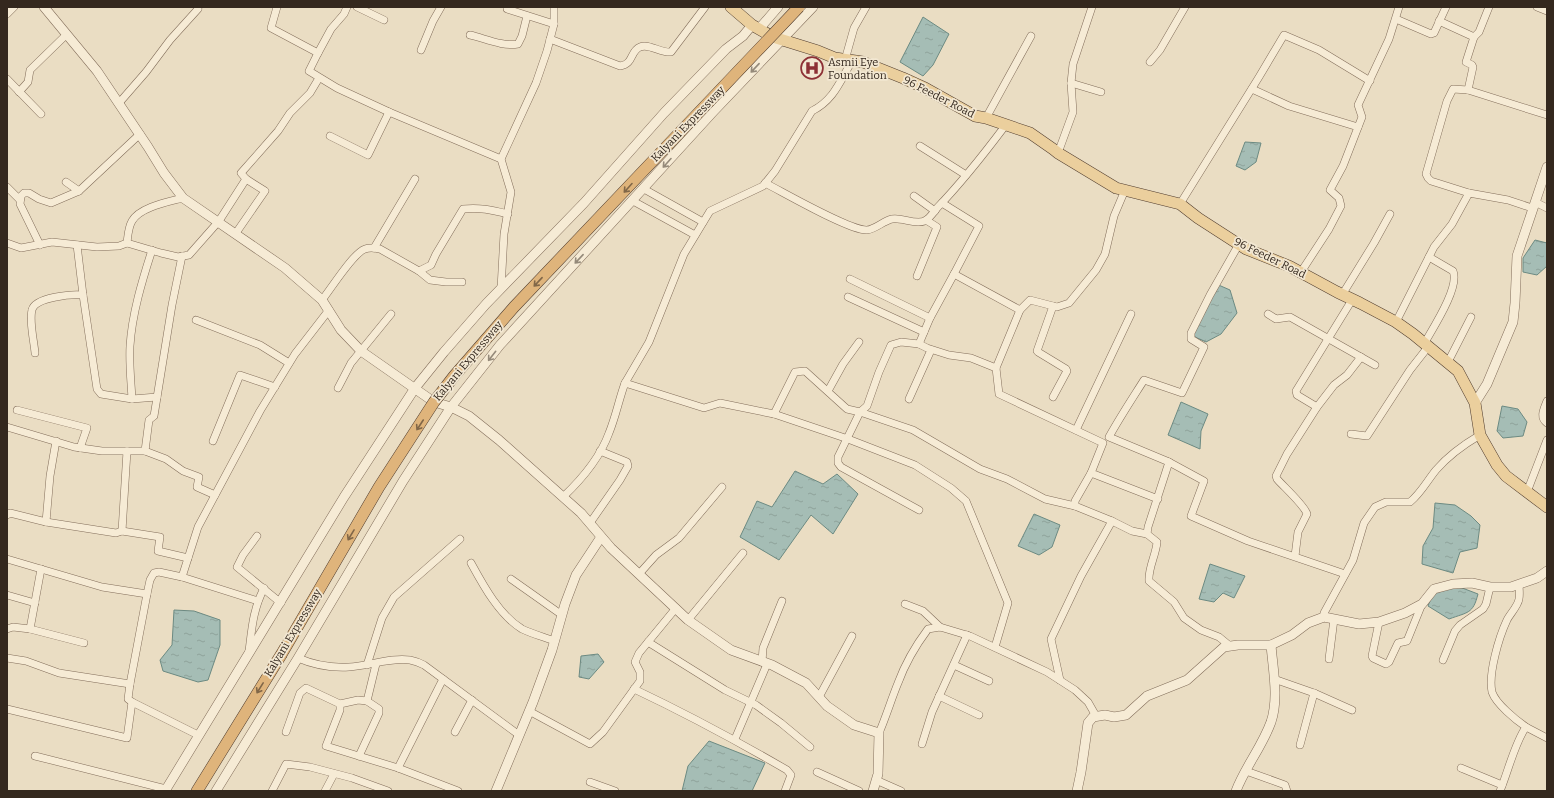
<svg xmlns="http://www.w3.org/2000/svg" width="1554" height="798" font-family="Bitter,serif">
  <defs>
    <pattern id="water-ripples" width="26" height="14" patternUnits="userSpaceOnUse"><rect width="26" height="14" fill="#a5bdb5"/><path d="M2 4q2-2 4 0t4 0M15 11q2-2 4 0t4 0" fill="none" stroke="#8fa29b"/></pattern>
  </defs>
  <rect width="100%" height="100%" fill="#eaddc3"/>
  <g fill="url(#water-ripples)" stroke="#6c8a82">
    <polygon points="923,17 949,34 933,65 923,76 900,62"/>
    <polygon points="1245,142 1261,143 1256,162 1245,170 1236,166"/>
    <polygon points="1535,240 1547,243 1547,266 1537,275 1523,272 1523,258"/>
    <polygon points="1214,283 1230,290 1237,313 1221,334 1206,342 1195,337 1193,329"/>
    <polygon points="1181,402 1208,414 1201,431 1200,449 1168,435"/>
    <polygon points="1502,406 1518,409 1527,422 1523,436 1503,438 1497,431"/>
    <polygon points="795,471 823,484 837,474 858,494 833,534 811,515 779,560 740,537 757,501 772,507"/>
    <polygon points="1435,503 1455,505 1471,516 1480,525 1477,548 1460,552 1453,573 1422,564 1423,546 1433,528"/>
    <polygon points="1034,514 1060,525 1052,547 1039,555 1018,546"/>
    <polygon points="1210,564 1245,576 1234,598 1223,593 1214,602 1199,599"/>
    <path d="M 1457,586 L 1478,594 C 1473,614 1468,612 1449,619 L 1428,606 C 1434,589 1441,589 1457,586 Z"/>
    <polygon points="174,610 194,611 220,620 220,645 208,680 198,682 163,671 160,660 172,645"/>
    <polygon points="598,654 604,662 589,679 579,677 581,656"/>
    <polygon points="709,741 765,763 752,791 682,791 688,766"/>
  </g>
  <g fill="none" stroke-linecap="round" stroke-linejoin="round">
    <g stroke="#836e5b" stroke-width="8">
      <g id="minor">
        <polyline points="277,7 271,28 318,53 309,71 337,88 389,112 501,159"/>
        <polyline points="357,7 384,20"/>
        <polyline points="507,7 507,9 554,24"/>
        <polyline points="1537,7 1547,11"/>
        <polyline points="7,14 14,7"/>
        <polyline points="1396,19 1431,34 1434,33 1446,7"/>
        <polyline points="1439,21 1474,37 1466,62 1472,65 1473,67 1468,90"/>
        <path d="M 470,35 C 484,38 503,47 518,44 L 522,36 L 527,16"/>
        <polyline points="1474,37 1479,32 1489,7"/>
        <path d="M 550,39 L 620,66 C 634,64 630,51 640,47 C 649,43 660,53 671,52 L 705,7"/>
        <polyline points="421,50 433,21 441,7"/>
        <polyline points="318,53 331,29 344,14 347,7"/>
        <polyline points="845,60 854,28 866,7"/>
        <polyline points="1150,62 1160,50 1185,7"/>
        <polyline points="7,79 41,114"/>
        <polyline points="1071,83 1101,92"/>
        <polyline points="1252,89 1289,106 1358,127"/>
        <polyline points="19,92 28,82 30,70 66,35"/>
        <polyline points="119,103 146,72 170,40 198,9"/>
        <polyline points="986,118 1031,36"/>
        <polyline points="330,136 368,155 389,112"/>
        <polyline points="920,146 966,175"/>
        <polyline points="1058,153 1073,112 1071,83 1073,64 1092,7"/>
        <polyline points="66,182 79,191"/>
        <path d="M 765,183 C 783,192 850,231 867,230 C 876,229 883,221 892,219 C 902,217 914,225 925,221 C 929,219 934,212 937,208 C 962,182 984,154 1005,126"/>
        <polyline points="7,187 20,200"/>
        <polyline points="644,189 703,222"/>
        <polyline points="1469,193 1431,181 1428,178 1426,174 1447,101 1453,89 1468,90 1547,115"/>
        <polyline points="914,196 935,211"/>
        <polyline points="633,201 695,235"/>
        <polyline points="1535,202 1547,208"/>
        <polyline points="942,203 979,226 954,274"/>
        <polyline points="1180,204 1259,77 1284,35 1319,50 1370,81"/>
        <polyline points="236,233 265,191 246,179"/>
        <polyline points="7,243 21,248 52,242 97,247 119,246 127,243 161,253 178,257 189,255 219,221 246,179 241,173 278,131 290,113 310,93 319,78"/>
        <path d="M 127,243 C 128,236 128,228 132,221 C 140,207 168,202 183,198"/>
        <polyline points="40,245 20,204 21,196 24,193 29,193 39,199 51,203 79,191 140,134"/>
        <polyline points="77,245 83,295 97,389 101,394 132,399 157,397"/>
        <polyline points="374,248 415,179"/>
        <polyline points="419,271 430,280 446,282 462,282"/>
        <polyline points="1301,272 1329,229 1341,206 1339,198 1330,190 1343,166 1362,117 1358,105 1389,39 1399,7"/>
        <polyline points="917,276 937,227 926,220"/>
        <polyline points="850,279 930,318"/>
        <polyline points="501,289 504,234 511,192 501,159 536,83 547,51 554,24 554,7"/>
        <polyline points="1342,295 1374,243 1390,214"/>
        <polyline points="848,297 924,332"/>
        <path d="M 322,300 C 331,289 353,253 365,249 C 370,247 375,248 380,249 L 419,271 L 431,265 L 436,254 L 463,209 C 479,207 492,210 508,214"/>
        <polyline points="1268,314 1276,319 1290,317 1375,365"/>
        <polyline points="196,320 260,345 289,363"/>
        <polyline points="1396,322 1434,247 1452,224 1469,193 1508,200 1532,208"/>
        <polyline points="919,344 930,318 954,274 1020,310"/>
        <path d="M 1424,344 C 1433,328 1460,287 1453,271 L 1429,257"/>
        <path d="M 35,353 C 34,341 29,321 32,310 C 35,297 72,294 83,295"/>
        <polyline points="1448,362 1471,317"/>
        <polyline points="996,368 1020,310 1030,300 1057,307 1069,303 1096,270 1105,254 1114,216 1125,190"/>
        <path d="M 625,383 L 649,342 L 684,254 L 710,211 L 763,186 L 775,171 L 812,111 C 834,100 840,81 852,61"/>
        <polyline points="338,388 351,363 391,314"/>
        <polyline points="828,391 843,364 859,342"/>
        <polyline points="1053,397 1067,371 1066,369 1038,352 1037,351 1053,306"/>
        <path d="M 132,399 C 131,381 129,364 130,346 C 132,314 142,281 152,250"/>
        <polyline points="909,399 931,350"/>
        <path d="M 1547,401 C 1544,409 1539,417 1547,423"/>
        <polyline points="1317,407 1297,395 1296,391 1352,300"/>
        <polyline points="17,410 87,428 80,448"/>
        <polyline points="774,414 848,439 915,465 951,488 966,501 1008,603 995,647"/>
        <polyline points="7,427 74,447 102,451 145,451 166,459 183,471 199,477 197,487 215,495"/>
        <polyline points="1076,430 1131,314"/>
        <polyline points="1351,434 1367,436 1410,370 1428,347"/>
        <polyline points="213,441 240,375 275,387"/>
        <polyline points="145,451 149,420 154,416 172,305 182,256"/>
        <polyline points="1169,462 1204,481 1191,516 1248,541 1345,574"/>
        <polyline points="1527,492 1547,440"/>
        <path d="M 563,497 C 582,479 600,458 609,433 C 616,416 619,399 625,383 L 704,408 L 720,403 L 774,414 L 795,372 L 805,371 L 847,409 L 860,412 L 867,406 L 879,372 L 891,345 L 901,342 L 919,344 L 927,348 L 949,355 L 971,358 L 996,368 L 999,394 L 1103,443 L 1091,473 L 1158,499"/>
        <polyline points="919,510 841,467 838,463 838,457 860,412 913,430 980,469 1007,479 1045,499 1075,506"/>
        <polyline points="7,515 10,513 46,522 50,476 56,441"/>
        <polyline points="1112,521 1132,531 1147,534"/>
        <polyline points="46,522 116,533 122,531 160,537 158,551 188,558"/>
        <polyline points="590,523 620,480 628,466 627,462 600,451"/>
        <polyline points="122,531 127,451"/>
        <polyline points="257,536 243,555 237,567 281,603"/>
        <path d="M 1295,556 L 1298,532 L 1307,514 C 1305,506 1284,487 1277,479 L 1276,476 L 1287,454 L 1317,407 L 1334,385 L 1347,375 L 1361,357"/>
        <polyline points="7,559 102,587 147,594 150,580 154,573 159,572 182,577 198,527 260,411 295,354 329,310"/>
        <path d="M 471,563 C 483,585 499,615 522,629 C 532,634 544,637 555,641"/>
        <polyline points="41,569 30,629 84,643"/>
        <polyline points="639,574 656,555 679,538 722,487"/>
        <polyline points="182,577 258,601"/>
        <polyline points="511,579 562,615"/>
        <polyline points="7,595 35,603"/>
        <polyline points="905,604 923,611 940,627"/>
        <path d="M 1324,617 L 1324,613 L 1353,560 L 1364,523 L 1375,507 L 1386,502 L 1410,502 C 1421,493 1427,481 1436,470 C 1448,456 1463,445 1480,435"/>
        <polyline points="688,620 743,553"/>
        <polyline points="1379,622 1372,656 1373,658 1386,664 1389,662 1398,643 1407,641 1422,604"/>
        <polyline points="7,629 13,627 30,629"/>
        <polyline points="648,642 725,690 756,705 781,723 810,747"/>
        <path d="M 1230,646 L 1219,637 L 1201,630 L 1184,618 L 1174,602 L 1149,581 C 1148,568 1156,555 1157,542 L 1147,534 L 1148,527 L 1169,462 L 1109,437 C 1120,417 1132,399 1144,380 L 1182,393 L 1204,347 L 1191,339 L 1191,333 L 1210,295 L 1239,244"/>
        <path d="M 249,651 C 252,627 253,610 264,588"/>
        <polyline points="7,658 26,661 59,673 130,684 128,699 132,702"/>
        <path d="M 298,658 C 314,665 330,668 349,667 C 368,666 392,657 410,660 C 415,661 420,663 424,665 L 519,735"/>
        <polyline points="1329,659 1334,619"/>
        <polyline points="1443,660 1455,631 1460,625 1483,609 1486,604 1490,587"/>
        <polyline points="762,662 763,648 782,601"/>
        <polyline points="376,664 367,701 358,700 340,704 340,710 326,746 398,768 458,791"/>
        <polyline points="367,665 382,618 394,597 460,539"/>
        <polyline points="954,665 989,681"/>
        <polyline points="1274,679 1314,693 1352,710"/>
        <polyline points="1060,680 1051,639 1081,576 1112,521 1075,506 1075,501 1091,473"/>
        <polyline points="130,684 147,594"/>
        <path d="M 634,689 C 687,714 737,741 787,770 L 791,775 L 785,791"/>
        <polyline points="939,696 979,715"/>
        <polyline points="819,697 852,636"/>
        <polyline points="7,709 127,738 132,702 198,735"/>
        <polyline points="529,711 590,744 603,732 640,681 640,672 635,662 639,653 676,608"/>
        <polyline points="1526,727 1547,738"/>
        <polyline points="286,732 300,693 306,688 340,704"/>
        <polyline points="455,732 472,700"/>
        <path d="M 879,733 C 886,717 891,700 898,683 C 905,664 916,645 928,629 L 940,627 L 970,636 L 1047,672 L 1075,690 L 1088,702 L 1096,716"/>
        <polyline points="735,739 767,664"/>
        <polyline points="922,744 932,712 967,635"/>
        <polyline points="1300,745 1314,693"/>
        <polyline points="35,756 166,789"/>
        <polyline points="359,756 379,713 379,709 367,701"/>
        <polyline points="398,768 443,679"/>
        <polyline points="1461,768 1502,785"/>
        <polyline points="1246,771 1285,785 1287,791"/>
        <polyline points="817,772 859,791"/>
        <polyline points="876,780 901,791"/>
        <polyline points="590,782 615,791"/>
        <polyline points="272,791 286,764 310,767 352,778 388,791"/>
        <polyline points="325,791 334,774"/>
        <path d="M 1500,791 C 1508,772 1515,742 1526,727 C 1516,720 1496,704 1492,692 C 1488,674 1499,637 1507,620 C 1510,614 1518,606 1519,599 C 1520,594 1519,588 1519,584"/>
      </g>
    </g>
    <g stroke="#836e5b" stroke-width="10">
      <g id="tertiary">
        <polyline points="44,7 97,71 148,147 164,173 183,198 285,268 322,300 341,330 361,351 434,402 451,407 469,416 499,440 581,513 611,548 688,620 731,650 772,665 806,683 827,706 854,725 879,733 878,774 873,791"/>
        <polyline points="759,29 778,7"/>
        <polyline points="1475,403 1487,384 1513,322 1515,303 1517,256 1547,167"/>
        <polyline points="165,791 344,497 415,388 444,352 486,304 584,203 664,113 726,49 743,36 752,25"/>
        <polyline points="216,791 298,658 403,481 451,407 500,345 713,112 813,7"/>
        <polyline points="496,791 533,702 552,650 565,604 576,575 601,537"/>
        <polyline points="1077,791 1081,772 1088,723 1093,717 1105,715 1114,717 1126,715 1147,696 1187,680 1224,647 1238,645 1271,645 1292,635 1308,623 1324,617 1359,624 1379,622 1405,613 1422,604 1434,589 1453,584 1472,583 1490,587 1511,587 1537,578 1547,571"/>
        <path d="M 1236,791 C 1245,767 1262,747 1271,722 C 1279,698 1273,670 1271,645"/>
      </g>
    </g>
    <g stroke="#513d2f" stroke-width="12">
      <polyline id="primary" points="731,7 752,25 773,37 818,51 835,58 863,62 903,78 925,88 975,116 986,118 1030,133 1053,149 1058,153 1116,188 1180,204 1198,218 1246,249 1289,266 1337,292 1360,303 1396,322 1413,334 1458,371 1475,403 1480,435 1497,465 1506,476 1547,507"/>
    </g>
    <g stroke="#513d2f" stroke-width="12">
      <polyline id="trunk" points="197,791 281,655"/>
    </g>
    <use href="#minor" stroke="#f6ebd5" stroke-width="7"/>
    <use href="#tertiary" stroke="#f6ebd5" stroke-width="9"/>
    <use href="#primary" stroke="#ebcf9d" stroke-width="11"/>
    <use href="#trunk" stroke="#dfb47b" stroke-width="11"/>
    <g stroke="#513d2f" stroke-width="12" stroke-linecap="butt">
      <polyline id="trunk-bridge" points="281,655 379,487 434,402 454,376 514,307 799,7"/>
    </g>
    <use href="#trunk-bridge" stroke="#dfb47b" stroke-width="11"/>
  </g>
  <defs><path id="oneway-shaft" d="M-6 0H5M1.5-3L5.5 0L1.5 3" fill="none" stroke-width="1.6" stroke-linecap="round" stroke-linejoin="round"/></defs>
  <g stroke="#958a7a">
    <use href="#oneway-shaft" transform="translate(755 68) rotate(133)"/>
    <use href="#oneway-shaft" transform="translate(667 163) rotate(132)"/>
    <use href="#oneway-shaft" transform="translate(579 259) rotate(133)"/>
    <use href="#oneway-shaft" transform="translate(492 356) rotate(128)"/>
  </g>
  <g stroke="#816748">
    <use href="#oneway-shaft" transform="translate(628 188) rotate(132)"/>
    <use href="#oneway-shaft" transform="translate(538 282) rotate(133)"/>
    <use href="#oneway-shaft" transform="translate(420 425) rotate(123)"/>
    <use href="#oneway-shaft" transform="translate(351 535) rotate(121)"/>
    <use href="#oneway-shaft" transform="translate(260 688) rotate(122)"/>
  </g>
  <defs>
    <g id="hospital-ring" transform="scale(1.15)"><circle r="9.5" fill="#f2e7d2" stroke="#8d3035" stroke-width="1.5"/><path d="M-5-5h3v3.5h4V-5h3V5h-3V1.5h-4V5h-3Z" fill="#8d3035"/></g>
  </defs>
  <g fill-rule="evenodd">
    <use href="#hospital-ring" x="812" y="68"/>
  </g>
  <g text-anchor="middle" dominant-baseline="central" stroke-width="3.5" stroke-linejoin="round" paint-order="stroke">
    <g font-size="11" fill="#34281e" stroke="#f2e7d2" text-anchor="start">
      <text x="828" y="62">Asmii Eye<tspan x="828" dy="13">Foundation</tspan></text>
    </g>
    <g font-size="11" fill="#34281e" stroke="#f2e7d2">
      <text transform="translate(939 97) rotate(27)">96 Feeder Road</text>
      <text transform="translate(688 124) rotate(-46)">Kalyani Expressway</text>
      <text transform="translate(1270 258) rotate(26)">96 Feeder Road</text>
      <text transform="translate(468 361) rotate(-50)">Kalyani Expressway</text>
      <text transform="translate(293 633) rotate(-59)">Kalyani Expressway</text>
    </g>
  </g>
  <rect width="1554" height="798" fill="none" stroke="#34281e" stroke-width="16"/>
</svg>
